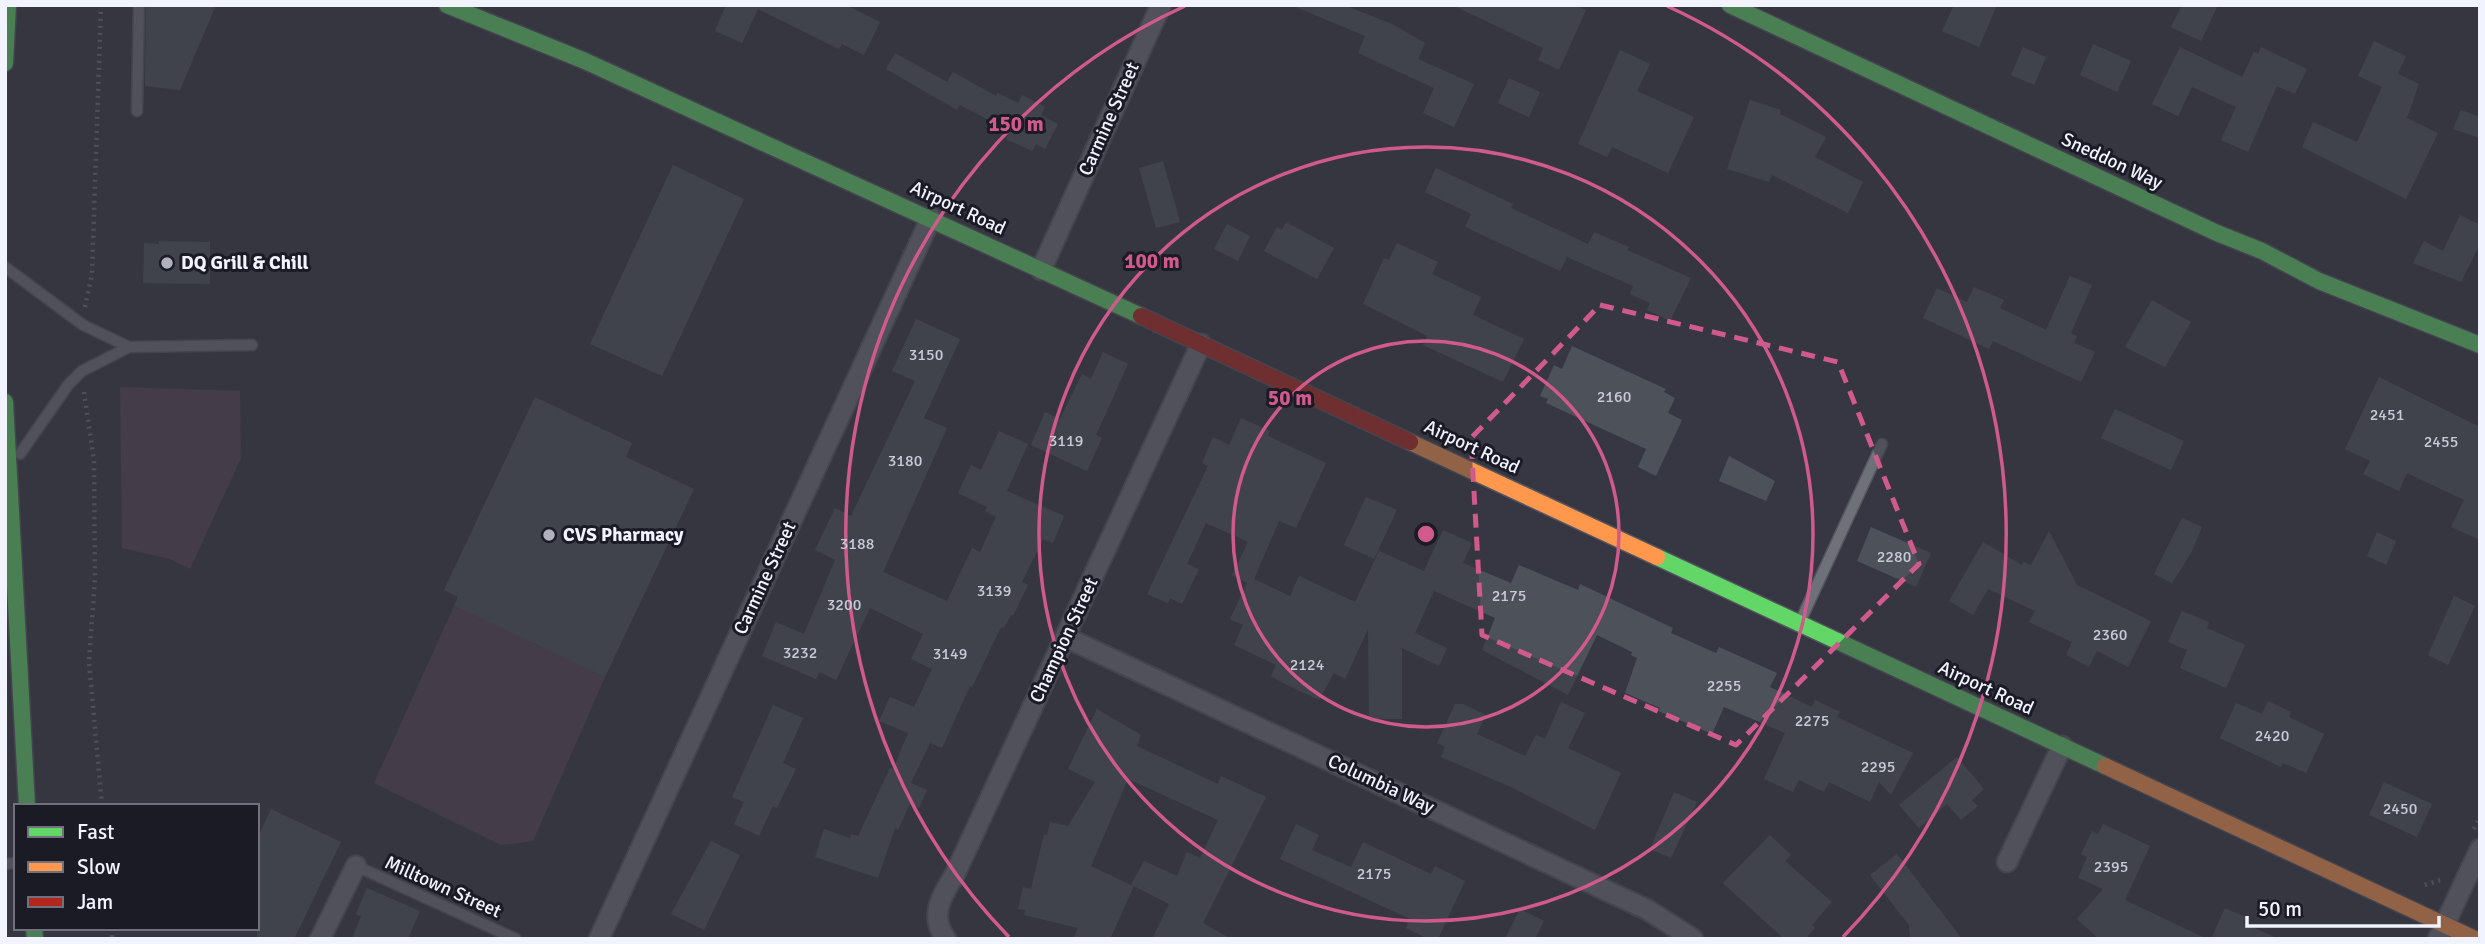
<svg xmlns="http://www.w3.org/2000/svg" width="2485" height="944" font-family="Signika,sans-serif">
  <rect width="100%" height="100%" fill="#363742"/>
  <g fill="#554351">
    <polygon points="120,387 240,391 241,458 190,569 170,559 122,548"/>
    <polygon points="454,606 605,677 533,841 501,845 374,783"/>
  </g>
  <g fill="#4d515a" fill-rule="evenodd">
    <polygon points="146,5 216,5 180,90 145,86"/>
    <polygon points="726,5 846,5 880,22 864,55 842,44 839,49 758,9 742,43 715,31"/>
    <polygon points="1291,5 1344,5 1392,24 1425,43 1418,59 1474,84 1454,127 1423,113 1434,88 1358,53 1365,36"/>
    <polygon points="1452,5 1575,5 1586,10 1559,70 1538,60 1543,48"/>
    <polygon points="1954,5 1997,5 1979,47 1942,31"/>
    <polygon points="2182,5 2218,5 2201,41 2171,27"/>
    <polygon points="2374,41 2406,56 2398,74 2419,84 2407,118 2438,133 2406,199 2302,147 2313,122 2357,142 2382,87 2358,76"/>
    <polygon points="2093,44 2131,61 2117,92 2080,75"/>
    <polygon points="2023,47 2046,57 2034,85 2011,75"/>
    <polygon points="2180,47 2242,77 2254,52 2258,54 2261,47 2307,69 2295,94 2277,86 2248,152 2221,140 2236,107 2192,87 2178,116 2152,104"/>
    <polygon points="1620,50 1650,64 1637,91 1694,117 1668,173 1612,147 1607,157 1578,144"/>
    <polygon points="895,53 947,82 953,72 996,96 998,93 1018,103 1022,95 1045,107 1041,115 1058,124 1045,149 1036,144 1032,151 1006,139 1010,131 960,105 957,110 886,69"/>
    <polygon points="1509,78 1540,92 1529,117 1498,103"/>
    <polygon points="1750,100 1781,110 1780,114 1826,137 1815,157 1863,182 1848,213 1772,175 1769,182 1727,169"/>
    <polygon points="2461,110 2480,117 2480,138 2453,129"/>
    <polygon points="1163,161 1180,222 1156,228 1139,168"/>
    <polygon points="673,165 744,199 662,376 590,344"/>
    <polygon points="1436,168 1513,204 1511,208 1588,244 1594,232 1629,247 1627,250 1691,278 1670,321 1647,310 1650,303 1630,294 1633,286 1567,257 1560,271 1465,227 1471,214 1425,192"/>
    <polygon points="2460,215 2480,225 2480,244 2461,282 2413,263 2424,241 2443,251"/>
    <polygon points="1286,222 1334,248 1317,279 1264,251 1277,227 1282,230"/>
    <polygon points="1227,224 1250,236 1238,261 1214,249"/>
    <polygon points="159,241 210,242 210,284 143,283 144,243 159,244"/>
    <polygon points="1397,243 1438,262 1432,274 1481,297 1473,315 1524,339 1503,382 1423,345 1427,336 1363,304 1384,258 1389,260"/>
    <polygon points="2070,276 2092,285 2071,333 2077,336 2074,343 2095,352 2081,382 1993,341 1989,349 1923,318 1937,288 1967,302 1974,287 2004,300 2000,308 2046,330"/>
    <polygon points="2152,300 2191,322 2165,367 2125,347"/>
    <polygon points="916,319 960,339 924,418 947,428 883,572 947,601 972,548 980,552 996,517 985,511 987,507 958,493 971,465 981,470 999,431 1028,444 1007,491 1064,516 1053,543 1043,539 1022,582 1028,585 1013,616 1011,615 1004,628 1001,627 972,687 970,686 942,748 930,743 911,783 927,790 919,808 910,804 898,830 895,828 878,878 815,857 824,829 850,838 851,834 858,836 890,768 893,769 908,733 879,721 890,697 914,707 932,669 911,659 923,634 870,608 836,680 819,672 816,679 762,656 776,622 804,634 835,560 815,550 835,508 851,516 915,381 892,371"/>
    <polygon points="1572,346 1666,389 1664,392 1675,398 1668,413 1682,420 1656,476 1638,467 1646,449 1546,403 1548,399 1540,396 1554,365 1562,369"/>
    <polygon points="1103,352 1128,364 1096,435 1102,438 1087,471 1031,445 1045,412 1060,419 1082,374 1091,379"/>
    <polygon points="2379,377 2480,427 2480,540 2451,527 2464,500 2407,473 2399,491 2363,474 2370,461 2345,449"/>
    <polygon points="535,397 632,443 626,457 694,489 605,677 454,606 458,597 444,590"/>
    <polygon points="2115,409 2184,441 2171,470 2101,438"/>
    <polygon points="1241,418 1270,431 1268,436 1326,463 1296,528 1279,521 1254,579 1290,596 1299,576 1355,602 1379,551 1424,571 1443,530 1472,543 1463,563 1511,583 1519,565 1578,590 1580,584 1673,628 1671,633 1716,653 1719,647 1777,673 1770,687 1812,707 1815,700 1840,712 1837,717 1913,753 1891,795 1879,782 1870,802 1829,782 1824,792 1799,780 1793,792 1764,779 1785,733 1724,707 1712,734 1658,711 1660,708 1625,693 1637,658 1631,655 1632,652 1597,635 1568,695 1482,650 1495,618 1434,591 1415,633 1447,648 1439,666 1402,648 1402,719 1369,719 1368,629 1345,679 1334,673 1319,700 1285,684 1271,676 1276,665 1234,645 1243,625 1230,619 1247,583 1232,575 1248,542 1206,523 1187,564 1199,569 1182,604 1170,598 1168,603 1147,594 1208,466 1202,463 1213,437 1229,445"/>
    <polygon points="1729,456 1775,481 1766,501 1719,481"/>
    <polygon points="1366,497 1397,510 1374,559 1344,545"/>
    <polygon points="2182,518 2202,527 2191,553 2172,583 2154,574"/>
    <polygon points="1871,527 1931,553 1916,587 1857,561"/>
    <polygon points="2049,531 2077,585 2151,621 2128,667 2097,651 2089,667 2066,655 2072,642 2029,622 2035,611 1988,589 1973,615 1949,601 1983,542 2022,565 2023,562 2031,565"/>
    <polygon points="2377,532 2396,541 2386,565 2367,556"/>
    <polygon points="2454,596 2475,606 2448,665 2428,655"/>
    <polygon points="2182,611 2209,622 2207,628 2245,645 2226,688 2180,668 2187,650 2168,642"/>
    <polygon points="2268,701 2291,712 2289,717 2324,734 2306,773 2283,763 2281,767 2220,738 2236,703 2262,714"/>
    <polygon points="1561,702 1585,713 1568,748 1621,773 1595,830 1511,787 1441,757 1445,747 1437,743 1455,704 1463,704 1486,715 1477,734 1525,756 1536,735 1545,739"/>
    <polygon points="773,705 803,718 783,763 796,769 777,808 773,806 759,836 734,824 744,802 732,797"/>
    <path d="M 1097,709 L 1141,735 L 1137,746 L 1218,784 L 1221,776 L 1266,797 L 1203,923 L 1231,939 L 1152,939 L 1169,904 L 1134,886 L 1110,939 L 1073,939 L 1078,928 L 1024,915 L 1025,910 L 1018,909 L 1023,887 L 1031,889 L 1044,834 L 1047,835 L 1050,822 L 1068,826 L 1095,782 L 1068,769 ZM 1128,779 L 1218,820 L 1200,858 L 1187,852 L 1177,876 L 1144,861 L 1131,885 L 1091,866 Z"/>
    <polygon points="1957,757 1984,789 1972,800 1978,806 1961,820 1947,804 1919,828 1899,805"/>
    <polygon points="2384,782 2432,804 2417,837 2369,815"/>
    <polygon points="1674,792 1697,802 1671,858 1650,849"/>
    <polygon points="271,809 341,842 294,939 257,939 257,840"/>
    <polygon points="1296,824 1319,835 1312,850 1351,867 1363,842 1431,874 1435,866 1465,881 1438,939 1428,939 1406,928 1410,919 1280,859"/>
    <polygon points="2103,824 2150,846 2125,900 2207,939 2099,939 2077,919 2103,889 2078,878 2087,857 2081,854 2092,831 2098,834"/>
    <polygon points="1770,835 1791,855 1785,861 1832,902 1812,925 1815,928 1805,939 1784,939 1723,883"/>
    <polygon points="711,841 740,855 704,930 671,914"/>
    <polygon points="1897,854 1962,939 1910,939 1909,925 1870,875"/>
    <polygon points="367,888 420,911 408,939 352,939 361,916 356,914"/>
    <polygon points="2225,908 2245,917 2243,923 2279,939 2211,939"/>
    <polygon points="1520,909 1544,921 1535,939 1505,939"/>
  </g>
  <g fill="none" stroke-linecap="round" stroke-linejoin="round">
    <g stroke="#555660" stroke-width="13">
      <g id="lane">
        <polyline points="137,111 139,5"/>
        <polyline points="5,267 83,325 129,347 252,345"/>
        <polyline points="20,454 68,385 82,371 129,347"/>
        <polyline points="1800,622 1882,444"/>
        <polyline points="5,864 16,863"/>
        <polyline points="356,866 516,939"/>
      </g>
    </g>
    <g stroke="#555660" stroke-width="23">
      <g id="street">
        <polyline points="1041,270 1161,5"/>
        <polyline points="1065,637 1648,910 1693,939"/>
        <polyline points="2007,862 2062,746"/>
        <polyline points="320,939 356,866"/>
        <polyline points="599,939 931,218"/>
        <path d="M 946,939 C 929,917 941,896 954,876 L 1201,344"/>
        <polyline points="2438,939 2480,849"/>
      </g>
    </g>
    <g stroke="#555660" stroke-width="19">
      <g id="fast">
        <polyline points="447,5 585,61 1141,316"/>
        <polyline points="1730,5 2217,233 2262,251 2319,281 2480,345"/>
        <polyline points="5,63 8,5"/>
        <polyline points="5,402 27,806"/>
        <polyline points="1657,557 2105,766"/>
        <polyline points="34,928 35,939"/>
      </g>
    </g>
    <g stroke="#555660" stroke-width="19">
      <g id="slow">
        <polyline points="1410,442 1657,557"/>
        <polyline points="2105,766 2475,939"/>
      </g>
    </g>
    <g stroke="#555660" stroke-width="19">
      <polyline id="jam" points="1141,316 1410,442"/>
    </g>
    <g stroke="#6d6e77" stroke-width="4.5" stroke-dasharray="2 5" stroke-linecap="butt">
      <polyline points="85,307 92,274 101,5"/>
      <polyline points="84,392 94,461 95,577 89,662 102,806"/>
      <polyline points="2474,829 2480,817"/>
      <polyline points="2425,885 2440,880"/>
      <polyline points="112,928 112,939"/>
    </g>
    <use href="#lane" stroke="#6f717a" stroke-width="10"/>
    <use href="#street" stroke="#6f717a" stroke-width="19"/>
    <use href="#fast" stroke="#63d668" stroke-width="16"/>
    <use href="#slow" stroke="#ff974d" stroke-width="16"/>
    <use href="#jam" stroke="#b3261e" stroke-width="16"/>
  </g>
  <path d="M0 0H2485V944H0ZM 1600,305 L 1838,362 L 1919,564 L 1736,745 L 1482,635 L 1471,438 Z" fill="#363742" fill-opacity=".55" fill-rule="evenodd"/>
  <path fill="none" stroke="#d05a8c" stroke-width="5" stroke-dasharray="14 9" stroke-linejoin="round" d="M 1600,305 L 1838,362 L 1919,564 L 1736,745 L 1482,635 L 1471,438 Z"/>
  <g fill="none" stroke="#d05a8c" stroke-width="3.5">
    <circle cx="1426" cy="534" r="193"/>
    <circle cx="1426" cy="534" r="387"/>
    <path d="M1009 937A580 580 0 0 1 1185 6M1667 6A580 580 0 0 1 1843 937"/>
  </g>
  <g fill="#b0b1bc" stroke="#1a1b25" stroke-width="2.5">
    <circle cx="167" cy="263" r="7"/>
    <circle cx="549" cy="535" r="7"/>
  </g>
  <g text-anchor="middle" dominant-baseline="central" stroke-width="6" stroke-linejoin="round" paint-order="stroke">
    <g font-size="16" fill="#c8cad5">
      <text x="926" y="355">3150</text>
      <text x="1614" y="397">2160</text>
      <text x="2387" y="415">2451</text>
      <text x="1066" y="441">3119</text>
      <text x="2441" y="442">2455</text>
      <text x="905" y="461">3180</text>
      <text x="857" y="544">3188</text>
      <text x="1894" y="557">2280</text>
      <text x="994" y="591">3139</text>
      <text x="1509" y="596">2175</text>
      <text x="844" y="605">3200</text>
      <text x="2110" y="635">2360</text>
      <text x="800" y="653">3232</text>
      <text x="950" y="654">3149</text>
      <text x="1307" y="665">2124</text>
      <text x="1724" y="686">2255</text>
      <text x="1812" y="721">2275</text>
      <text x="2272" y="736">2420</text>
      <text x="1878" y="767">2295</text>
      <text x="2400" y="809">2450</text>
      <text x="2111" y="867">2395</text>
      <text x="1374" y="874">2175</text>
    </g>
    <g font-size="19" fill="#f1f3fe" stroke="#1a1b25">
      <text transform="translate(1109 119) rotate(-66)">Carmine Street</text>
      <text transform="translate(2112 161) rotate(25)">Sneddon Way</text>
      <text transform="translate(958 208) rotate(25)">Airport Road</text>
      <text transform="translate(1472 447) rotate(25)">Airport Road</text>
      <text transform="translate(765 578) rotate(-65)">Carmine Street</text>
      <text transform="translate(1064 640) rotate(-65)">Champion Street</text>
      <text transform="translate(1986 688) rotate(25)">Airport Road</text>
      <text transform="translate(1381 784) rotate(25)">Columbia Way</text>
      <text transform="translate(443 887) rotate(24)">Milltown Street</text>
    </g>
    <g font-size="19" font-weight="bold" fill="#f1f3fe" stroke="#1a1b25" text-anchor="start">
      <text x="181" y="263">DQ Grill &amp; Chill</text>
      <text x="563" y="535">CVS Pharmacy</text>
    </g>
  </g>
  <circle cx="1426" cy="534" r="10" fill="#d05a8c" stroke="#1a1b25" stroke-width="3.5"/>
  <g font-size="21" text-anchor="middle" font-weight="bold" fill="#d05a8c" stroke="#1a1b25" stroke-width="6" stroke-linejoin="round" paint-order="stroke">
    <text x="1016" y="131">150 m</text>
    <text x="1152" y="268">100 m</text>
    <text x="1290" y="405">50 m</text>
  </g>
  <rect width="2485" height="944" fill="none" stroke="#f1f3fe" stroke-width="14"/>
  <rect x="14" y="804" width="245" height="126" fill="#1a1b25" stroke="#70717c" stroke-width="2"/>
  <rect x="28" y="827" width="35" height="10" fill="#63d668" stroke="#70717c" stroke-width="2"/>
  <text x="77" y="839" font-size="21" fill="#f1f3fe">Fast</text>
  <rect x="28" y="862" width="35" height="10" fill="#ff974d" stroke="#70717c" stroke-width="2"/>
  <text x="77" y="874" font-size="21" fill="#f1f3fe">Slow</text>
  <rect x="28" y="897" width="35" height="10" fill="#b3261e" stroke="#70717c" stroke-width="2"/>
  <text x="77" y="909" font-size="21" fill="#f1f3fe">Jam</text>
  <path d="M2247 916v10h192v-10" fill="none" stroke="#f1f3fe" stroke-width="3.5"/>
  <text x="2258" y="916" font-size="21" fill="#f1f3fe" stroke="#1a1b25" stroke-width="5" paint-order="stroke">50 m</text>
</svg>
